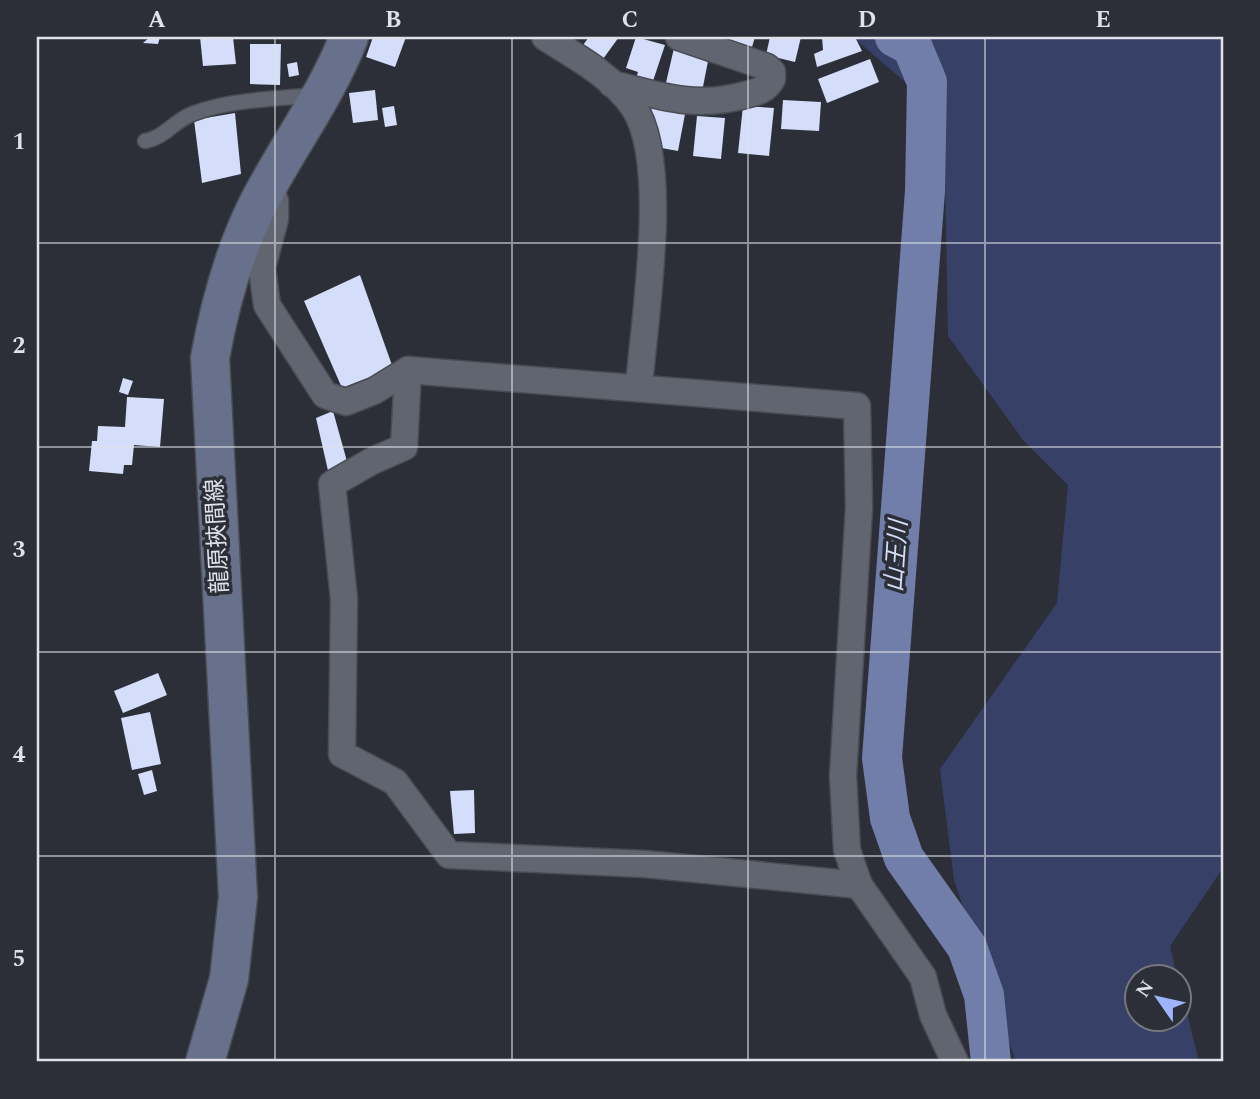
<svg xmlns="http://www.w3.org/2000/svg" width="1260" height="1099" font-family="Spectral,'Noto Sans JP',serif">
  <rect width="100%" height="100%" fill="#2c2f38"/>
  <polygon fill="#374168" points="853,37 1223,37 1223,868 1170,946 1177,976 1138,976 1138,1018 1180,1018 1180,985 1199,1062 1016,1062 954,880 940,769 1057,603 1068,485 1023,440 948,336 944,116"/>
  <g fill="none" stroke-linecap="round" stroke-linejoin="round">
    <polyline stroke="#707ea9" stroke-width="40" points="895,37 912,46 927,82 925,191 882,758 890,818 904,858 967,947 984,995 991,1062"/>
  </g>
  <g fill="#d4defb">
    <polygon points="150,37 160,37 158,44 143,43"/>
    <polygon points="200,37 233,37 236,64 203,66"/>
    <polygon points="373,37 406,37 395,67 366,57"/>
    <polygon points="589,37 619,37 603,59 583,45"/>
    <polygon points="636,37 665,45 652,84 636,79 638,72 626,68"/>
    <polygon points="726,37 755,37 752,47 726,41"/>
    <polygon points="770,37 801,37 795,62 766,55"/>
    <polygon points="822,37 856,39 862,51 817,67 814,54 823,50"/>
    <polygon points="250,44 281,44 280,85 250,84"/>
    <polygon points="674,48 709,56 700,102 665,87"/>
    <polygon points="870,59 879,82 827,103 818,79"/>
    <polygon points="297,62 299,75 289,77 287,64"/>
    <polygon points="375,90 378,120 353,123 349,93"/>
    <polygon points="783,100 821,102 819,131 781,129"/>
    <polygon points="394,106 397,125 385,127 382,108"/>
    <polygon points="743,106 774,108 769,156 738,153"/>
    <polygon points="651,108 685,114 678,151 656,147"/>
    <polygon points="235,113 241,174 202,183 194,120"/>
    <polygon points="697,116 725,118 721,159 693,156"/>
    <polygon points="360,275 393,368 342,388 304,301"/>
    <polygon points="123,378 133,381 128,395 119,392"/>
    <polygon points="127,397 164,399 160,447 134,445 132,465 124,465 123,474 89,471 92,441 97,441 98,426 125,427"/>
    <polygon points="333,411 348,465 329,475 316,418"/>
    <polygon points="158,673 167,695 123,713 114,691"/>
    <polygon points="150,712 161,764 132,770 121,718"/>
    <polygon points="152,770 157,791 144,795 138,774"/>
    <polygon points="474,790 475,833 454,834 450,791"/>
  </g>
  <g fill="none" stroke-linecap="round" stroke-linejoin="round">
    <g stroke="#494c53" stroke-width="17">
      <path id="service" d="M 145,141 C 164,138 174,121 192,114 C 231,99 276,99 317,95"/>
    </g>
    <g stroke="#494c53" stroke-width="29">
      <g id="minor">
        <path d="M 545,37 C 576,57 611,75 633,106 C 671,161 644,319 639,387"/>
        <path d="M 612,84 C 661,96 695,109 745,95 C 757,92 766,90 772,79 L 772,72 L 767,67 L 679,37"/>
        <polyline points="269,185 275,201 275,219 262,268 267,305 325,395 346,402 374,391 408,370 857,406 859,507 843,776 847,850 859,885 923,977 933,1015 955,1062"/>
        <polyline points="408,370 404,447 372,461 332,484 344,599 342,754 395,782 449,855 645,864 859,885"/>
      </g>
    </g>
    <g stroke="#494c53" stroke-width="41">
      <path id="secondary" d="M 205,1062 L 229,979 L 238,897 L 210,358 C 219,308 233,256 255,210 C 284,151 325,99 349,37"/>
    </g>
    <use href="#service" stroke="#61656f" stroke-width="14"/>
    <use href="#minor" stroke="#61656f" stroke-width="26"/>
    <use href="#secondary" stroke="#68718b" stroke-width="38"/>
  </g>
  <path fill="none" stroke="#e0e2e8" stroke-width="2" stroke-opacity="0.55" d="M 275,37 L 275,1062M 512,37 L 512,1062M 748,37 L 748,1062M 985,37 L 985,1062M 37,243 L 1223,243M 37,447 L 1223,447M 37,652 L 1223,652M 37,856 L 1223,856"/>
  <g text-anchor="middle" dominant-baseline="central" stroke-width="7" stroke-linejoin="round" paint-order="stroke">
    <g font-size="23" fill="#e0e2e8" stroke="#2c2f38">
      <text transform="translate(218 536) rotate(-93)">龍原挾間線</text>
    </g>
    <g font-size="24" font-style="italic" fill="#d4ddf9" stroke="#2c2f38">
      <text transform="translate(897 556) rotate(-86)">山王川</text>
    </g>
  </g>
  <rect width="1260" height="1099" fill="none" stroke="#2c2f38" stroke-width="77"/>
  <g transform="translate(1158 998) rotate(304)"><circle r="33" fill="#2c2f38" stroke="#74777e" stroke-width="2"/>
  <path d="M0-5L12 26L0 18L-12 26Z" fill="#9eb4fd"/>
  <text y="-10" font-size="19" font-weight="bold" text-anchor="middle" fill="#e0e2e8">N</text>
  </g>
  <rect x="38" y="38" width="1184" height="1022" fill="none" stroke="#e0e2e8" stroke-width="2.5"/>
  <g font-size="23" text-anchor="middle" font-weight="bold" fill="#e0e2e8">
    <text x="157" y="27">A</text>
    <text x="393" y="27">B</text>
    <text x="630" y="27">C</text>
    <text x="867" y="27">D</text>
    <text x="1103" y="27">E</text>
    <text x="19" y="149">1</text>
    <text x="19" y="353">2</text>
    <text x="19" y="557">3</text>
    <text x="19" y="762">4</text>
    <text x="19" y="966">5</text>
  </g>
</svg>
